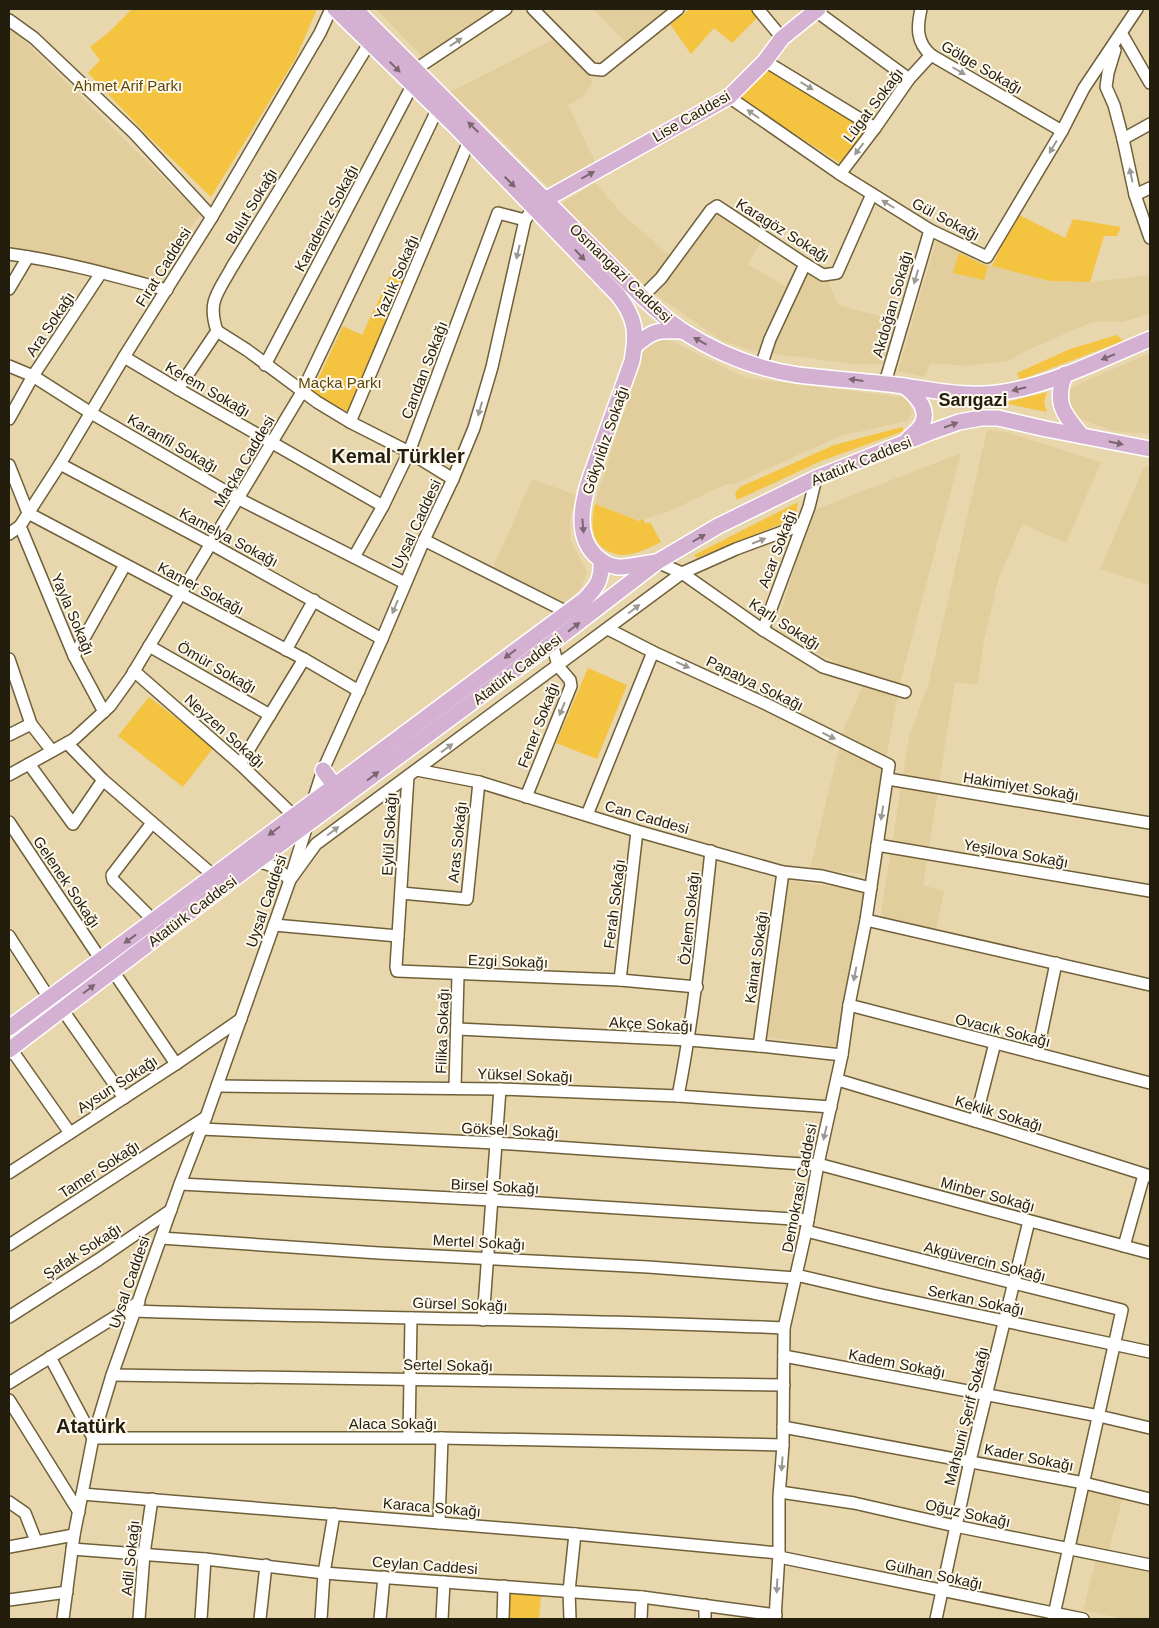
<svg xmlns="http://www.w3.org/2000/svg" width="1159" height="1628" font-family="Arial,sans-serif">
  <rect width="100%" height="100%" fill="#e8d7ad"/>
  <g fill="#e2cd9d">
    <polygon points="376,9 516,9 430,64"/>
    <polygon points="593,9 667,9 626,43"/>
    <polygon points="10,27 200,214 158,278 9,250"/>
    <polygon points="555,39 593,81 583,97 568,105 596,164 551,190 501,139 450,92"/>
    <polygon points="595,182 621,213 669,255 709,206 764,238 747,264 785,286 798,265 829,282 838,305 899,321 886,364 854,364 752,351 721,340 659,297 620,263 561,204"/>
    <polygon points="937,238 992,266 1050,281 1090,282 1150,275 1150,314 1122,322 1092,322 1028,350 1008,361 967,366 930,363 925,377 898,371"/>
    <polygon points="660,339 667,339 746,378 901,397 906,400 913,411 907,421 840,436 732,485 726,484 668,512 644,519 640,521 595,504 644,344"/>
    <polygon points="1150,353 1150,434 1113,431 1078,418 1071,411 1068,396 1070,388"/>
    <polygon points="987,430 1006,432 1101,462 1066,543 1022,524 999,577 984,640 978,684 955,683 923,885 944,891 936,930 880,919 909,737 929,682"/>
    <polygon points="961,453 900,683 865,874 810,869 844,728 867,677 817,653 776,629 809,519 817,509"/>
    <polygon points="1144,467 1150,467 1150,585 1100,569"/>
    <polygon points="532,479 576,495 570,522 570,539 587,572 581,588 561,606 492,570"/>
    <polygon points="786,880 864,891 837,1047 767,1037"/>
    <polygon points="1086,1488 1123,1497 1109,1549 1074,1543"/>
    <polygon points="1096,1558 1150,1570 1150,1619 1124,1619 1083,1610"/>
  </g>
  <g fill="#f4c33f">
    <polygon points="132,9 317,9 296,58 211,197 148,136 88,73 100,60 90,47 109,32"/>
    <polygon points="690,9 750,9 758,17 732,43 714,28 691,54 670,24"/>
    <polygon points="764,66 870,127 841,164 735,95"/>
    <polygon points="1017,214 1065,238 1073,219 1121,227 1117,236 1104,236 1090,282 1050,281 992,266"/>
    <polygon points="959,253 988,267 984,280 953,273"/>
    <polygon points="392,272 409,281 349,412 311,394 343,326 362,335"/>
    <polygon points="1117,335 1123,341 1020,380 1017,373 1070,349"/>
    <polygon points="1047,392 1044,403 1047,412 1003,403"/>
    <polygon points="902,427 904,431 821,461 737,500 735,493 740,487 834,445"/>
    <polygon points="798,502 796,518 697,558 694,555"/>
    <path d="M 595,504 L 639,521 L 644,519 L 645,524 L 650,522 L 661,542 C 652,547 632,556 621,555 C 592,551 589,528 595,504 Z"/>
    <polygon points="588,668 627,685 597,759 556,743"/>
    <polygon points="149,697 214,747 183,787 118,736"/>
    <polygon points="510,1594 541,1596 539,1619 508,1619"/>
  </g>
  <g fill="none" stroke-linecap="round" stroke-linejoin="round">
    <g stroke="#6f603a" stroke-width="14">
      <g id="minor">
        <polyline points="533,9 592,69 602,70 678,9"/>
        <polyline points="758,9 782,38"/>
        <path d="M 921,9 C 917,27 916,42 931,55 L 1062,131"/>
        <polyline points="816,11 909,79"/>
        <polyline points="9,20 34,38 134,133 212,217"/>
        <polyline points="1123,36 1150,83"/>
        <polyline points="1115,50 1108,73 1106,87 1114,105 1123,139 1135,195 1150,238"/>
        <polyline points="765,61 875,128"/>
        <polyline points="416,69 506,9"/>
        <polyline points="729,97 840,174 930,230 987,257 1062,131 1084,88 1137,9"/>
        <polyline points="1123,139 1150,124"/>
        <polyline points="840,174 875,128 909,79 931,55"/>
        <polyline points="1135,195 1150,188"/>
        <path d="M 9,254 C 62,261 115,276 167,290"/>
        <polyline points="9,289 28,257"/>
        <polyline points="642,297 661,278 711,210 717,206 805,264 823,275 837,273 872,194"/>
        <polyline points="217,331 247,350 317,402 350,422 409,452 453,479"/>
        <polyline points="124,357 178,389 383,506"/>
        <polyline points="265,365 413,84"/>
        <polyline points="9,366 33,376 91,413 239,499 405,583"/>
        <polyline points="761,366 770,339 805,264"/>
        <polyline points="878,383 883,381 887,376 930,230"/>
        <path d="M 178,389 L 217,331 C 207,301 218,293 232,267 L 370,42"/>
        <polyline points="9,419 33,376 101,273"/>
        <polyline points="350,422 469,141"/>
        <polyline points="60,464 211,544 382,639"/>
        <polyline points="9,465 28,513 304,659 359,691"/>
        <polyline points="20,526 74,656 104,712"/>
        <polyline points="9,534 20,526 60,464 124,357 212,217 320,33 331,9"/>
        <polyline points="424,540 567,612"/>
        <polyline points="354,557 383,506 409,452 498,213 525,220"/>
        <polyline points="657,562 682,573 763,630 823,667 905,692"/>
        <polyline points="608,629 653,652 766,704 889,765 866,920 849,1005 842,1055 818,1164 806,1231 784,1328 783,1445 779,1497 779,1553 775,1619"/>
        <polyline points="763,630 809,507 816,478"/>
        <polyline points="149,646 270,715"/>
        <polyline points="286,650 314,600"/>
        <polyline points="74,656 125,565"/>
        <polyline points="9,659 31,724 52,751"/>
        <polyline points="134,671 240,764 294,816"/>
        <polyline points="9,735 31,724"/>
        <polyline points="67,743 103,780 214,876"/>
        <polyline points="29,764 73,824 103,780"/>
        <polyline points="240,764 304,659"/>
        <polyline points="417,770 479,782 637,831 783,872 822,876 871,888"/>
        <polyline points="9,775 74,739 110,706 130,678 302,392 440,104"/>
        <polyline points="408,776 396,967 397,971 620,980 697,987"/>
        <polyline points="888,779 1150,823"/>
        <polyline points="526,797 571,686 570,680 558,666 552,643"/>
        <polyline points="312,804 323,770 382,639 424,540 453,479 474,428 492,367 525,220 534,207"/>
        <polyline points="587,815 653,652"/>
        <polyline points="9,822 101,960"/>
        <polyline points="152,823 112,875 113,880 154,921"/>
        <polyline points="877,845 1150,891"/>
        <path d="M 256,862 C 271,863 280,870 290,880 L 316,844 L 682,573 L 736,549 L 801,525"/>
        <polyline points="401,893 467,899 479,782"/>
        <polyline points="866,920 1150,985"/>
        <polyline points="274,925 398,936"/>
        <polyline points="9,936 49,998"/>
        <polyline points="113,971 176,1064"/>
        <polyline points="620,980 637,831"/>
        <polyline points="849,1005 1150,1083"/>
        <polyline points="62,1009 124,1098"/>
        <polyline points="458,1029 689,1040 759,1046 842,1055"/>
        <polyline points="759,1046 783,872"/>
        <polyline points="11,1049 70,1133"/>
        <polyline points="1037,1054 1056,963"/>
        <polyline points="838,1080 995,1127 1150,1176"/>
        <polyline points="217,1086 500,1089 678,1096 831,1107"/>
        <polyline points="455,1088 458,975"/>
        <path d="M 678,1096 C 694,1015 702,933 711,851"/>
        <polyline points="975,1121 995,1043"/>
        <polyline points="201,1129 496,1143 818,1165"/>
        <polyline points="818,1164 1150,1253"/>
        <polyline points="9,1173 176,1064 241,1019"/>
        <polyline points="180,1184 492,1200 808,1220"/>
        <polyline points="806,1231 1122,1310 1053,1619"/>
        <polyline points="161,1238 379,1253 648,1267 796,1278"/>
        <polyline points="9,1245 206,1117"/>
        <polyline points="1124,1246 1144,1175"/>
        <polyline points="796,1275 877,1294 1150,1352"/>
        <path d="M 135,1311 C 352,1319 568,1318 784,1328"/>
        <polyline points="9,1317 98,1260 171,1210"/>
        <polyline points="483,1320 500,1089"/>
        <polyline points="784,1356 1099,1416 1150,1428"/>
        <polyline points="50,1357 93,1438 442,1438 783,1445"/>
        <polyline points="112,1375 784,1385"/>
        <polyline points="9,1383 139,1302"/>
        <polyline points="9,1400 79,1512"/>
        <polyline points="783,1427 1084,1483 1150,1499"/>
        <polyline points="409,1437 411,1318"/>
        <polyline points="780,1492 854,1503 955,1526 1150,1565"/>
        <polyline points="82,1494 575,1534 779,1553"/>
        <polyline points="9,1502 25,1513 36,1541"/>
        <polyline points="439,1523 442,1438"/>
        <polyline points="9,1547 74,1535"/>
        <polyline points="72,1549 205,1559 324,1573 642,1597 776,1615"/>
        <polyline points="779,1557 1083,1619"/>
        <polyline points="9,1600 67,1592"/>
        <polyline points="63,1619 74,1535 93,1438 112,1375 180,1184 206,1117 290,880 308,822"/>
        <polyline points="139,1619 144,1554 152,1499"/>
        <polyline points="201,1619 205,1559"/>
        <polyline points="260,1619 266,1565"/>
        <polyline points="321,1619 324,1573 334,1514"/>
        <polyline points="380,1619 384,1577"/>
        <polyline points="442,1619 444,1582"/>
        <polyline points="503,1619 504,1586"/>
        <polyline points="570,1619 569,1591 575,1534"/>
        <polyline points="641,1619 642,1597"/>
        <polyline points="705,1619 705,1605"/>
        <polyline points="936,1619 970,1461 1029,1221"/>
      </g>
    </g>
    <g stroke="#fff" stroke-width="18">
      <g id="major">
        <path d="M 335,9 L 456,127 L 618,295 C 636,318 637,333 632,361 L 590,478 C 582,503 575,535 595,555 C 601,561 609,566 618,567 C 630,567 645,563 657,562"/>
        <path d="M 355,9 L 642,297 C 655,309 668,321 683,331 C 717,353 758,369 798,375 C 831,379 864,381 896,385 C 934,390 970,399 1009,391 C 1058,382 1104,358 1150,339"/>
        <polyline points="539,203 729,97 765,61 782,38 818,9"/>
        <path d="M 635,346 C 653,330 658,330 682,331"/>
        <path d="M 1065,374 C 1054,403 1063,413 1082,436"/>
        <path d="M 904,386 C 915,394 930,409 922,424 C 919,430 912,435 908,439"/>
        <polyline points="323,770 334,785 343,789"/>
        <path d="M 9,1028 L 584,600 C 597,587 602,580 601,561"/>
        <polyline points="9,1050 256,862 552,643 657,562 718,526 816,478 931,432 959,422 981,418 998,418 1046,429 1150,449"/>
      </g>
    </g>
    <use href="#minor" stroke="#fff" stroke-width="11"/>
    <use href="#major" stroke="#d4b0d3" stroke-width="15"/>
  </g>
  <defs><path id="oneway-solid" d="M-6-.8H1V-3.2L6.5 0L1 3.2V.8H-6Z" transform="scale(1.25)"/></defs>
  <g fill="#9c9992">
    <use href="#oneway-solid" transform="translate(456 42) rotate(-34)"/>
    <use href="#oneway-solid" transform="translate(959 71) rotate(30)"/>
    <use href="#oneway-solid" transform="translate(807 86) rotate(31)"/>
    <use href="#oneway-solid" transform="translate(753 114) rotate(-145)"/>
    <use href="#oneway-solid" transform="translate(1053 147) rotate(121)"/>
    <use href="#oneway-solid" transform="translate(859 149) rotate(127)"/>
    <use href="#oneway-solid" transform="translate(1131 175) rotate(-102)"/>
    <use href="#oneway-solid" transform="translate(888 204) rotate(-148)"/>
    <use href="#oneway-solid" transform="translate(518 252) rotate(103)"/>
    <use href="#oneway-solid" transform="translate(916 277) rotate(106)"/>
    <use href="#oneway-solid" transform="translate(480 409) rotate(106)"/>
    <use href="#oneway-solid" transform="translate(759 541) rotate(-21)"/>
    <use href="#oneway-solid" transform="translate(395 607) rotate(113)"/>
    <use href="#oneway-solid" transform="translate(634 609) rotate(-37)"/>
    <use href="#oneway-solid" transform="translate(683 665) rotate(24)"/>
    <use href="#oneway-solid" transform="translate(562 709) rotate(112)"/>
    <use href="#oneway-solid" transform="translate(829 736) rotate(26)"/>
    <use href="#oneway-solid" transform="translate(447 748) rotate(-36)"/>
    <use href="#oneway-solid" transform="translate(882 813) rotate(99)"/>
    <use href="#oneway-solid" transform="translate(333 831) rotate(-37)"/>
    <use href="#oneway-solid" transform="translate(855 974) rotate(101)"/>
    <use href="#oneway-solid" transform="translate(825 1133) rotate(103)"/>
    <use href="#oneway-solid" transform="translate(782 1464) rotate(94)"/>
    <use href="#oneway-solid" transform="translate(777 1586) rotate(93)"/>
  </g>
  <g fill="#7c6670">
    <use href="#oneway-solid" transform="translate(395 67) rotate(45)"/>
    <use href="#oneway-solid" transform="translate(473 127) rotate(-136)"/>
    <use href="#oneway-solid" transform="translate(588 175) rotate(-29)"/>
    <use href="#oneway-solid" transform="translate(510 182) rotate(45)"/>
    <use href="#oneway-solid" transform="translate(580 255) rotate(47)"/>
    <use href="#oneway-solid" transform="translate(700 341) rotate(-151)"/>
    <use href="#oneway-solid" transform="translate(1108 357) rotate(158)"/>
    <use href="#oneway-solid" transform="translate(856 380) rotate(-173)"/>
    <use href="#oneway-solid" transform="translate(1019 389) rotate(166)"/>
    <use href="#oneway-solid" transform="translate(951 425) rotate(-19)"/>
    <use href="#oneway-solid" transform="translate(1116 443) rotate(12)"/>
    <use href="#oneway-solid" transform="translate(583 526) rotate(85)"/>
    <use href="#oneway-solid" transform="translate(699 538) rotate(-30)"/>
    <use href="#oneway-solid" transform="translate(574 627) rotate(-38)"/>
    <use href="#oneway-solid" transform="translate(510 654) rotate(143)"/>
    <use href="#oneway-solid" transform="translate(373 776) rotate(-37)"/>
    <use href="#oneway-solid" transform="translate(274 831) rotate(143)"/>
    <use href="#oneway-solid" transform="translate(130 939) rotate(144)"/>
    <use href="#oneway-solid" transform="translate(89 989) rotate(-37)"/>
  </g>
  <g text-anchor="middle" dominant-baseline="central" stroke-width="4" stroke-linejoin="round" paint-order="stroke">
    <g font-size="15" fill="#231d0d" stroke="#fef9ec">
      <text transform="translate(982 67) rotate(30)">Gölge Sokağı</text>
      <text transform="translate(873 105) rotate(-53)">Lügat Sokağı</text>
      <text transform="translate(691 116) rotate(-30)">Lise Caddesi</text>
      <text transform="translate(251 206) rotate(-59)">Bulut Sokağı</text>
      <text transform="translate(326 218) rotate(-62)">Karadeniz Sokağı</text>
      <text transform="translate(946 219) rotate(28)">Gül Sokağı</text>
      <text transform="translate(783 230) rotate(32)">Karagöz Sokağı</text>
      <text transform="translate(163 267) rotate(-58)">Fırat Caddesi</text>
      <text transform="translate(621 273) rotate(44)">Osmangazi Caddesi</text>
      <text transform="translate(396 277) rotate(-67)">Yazlık Sokağı</text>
      <text transform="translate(892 304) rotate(-74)">Akdoğan Sokağı</text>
      <text transform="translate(50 324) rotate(-56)">Ara Sokağı</text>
      <text transform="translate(424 370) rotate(-69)">Candan Sokağı</text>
      <text transform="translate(208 389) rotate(30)">Kerem Sokağı</text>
      <text transform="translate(605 440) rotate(-71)">Gökyıldız Sokağı</text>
      <text transform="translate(173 443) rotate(30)">Karanfil Sokağı</text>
      <text transform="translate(244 461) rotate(-59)">Maçka Caddesi</text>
      <text transform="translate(861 461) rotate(-22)">Atatürk Caddesi</text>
      <text transform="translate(416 524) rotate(-65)">Uysal Caddesi</text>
      <text transform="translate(229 537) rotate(28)">Kamelya Sokağı</text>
      <text transform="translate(777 549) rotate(-69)">Acar Sokağı</text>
      <text transform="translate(201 588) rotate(28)">Kamer Sokağı</text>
      <text transform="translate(73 614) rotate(67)">Yayla Sokağı</text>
      <text transform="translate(785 624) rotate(33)">Karlı Sokağı</text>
      <text transform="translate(217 667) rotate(30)">Ömür Sokağı</text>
      <text transform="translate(517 669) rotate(-37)">Atatürk Caddesi</text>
      <text transform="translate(755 683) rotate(26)">Papatya Sokağı</text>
      <text transform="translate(538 725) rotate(-69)">Fener Sokağı</text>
      <text transform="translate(225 731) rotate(42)">Neyzen Sokağı</text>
      <text transform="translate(1021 786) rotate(9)">Hakimiyet Sokağı</text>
      <text transform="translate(647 817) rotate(16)">Can Caddesi</text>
      <text transform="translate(389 834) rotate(-87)">Eylül Sokağı</text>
      <text transform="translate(457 842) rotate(-84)">Aras Sokağı</text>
      <text transform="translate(1016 853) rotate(10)">Yeşilova Sokağı</text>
      <text transform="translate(67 882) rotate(56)">Gelenek Sokağı</text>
      <text transform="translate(266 901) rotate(-71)">Uysal Caddesi</text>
      <text transform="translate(614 904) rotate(-83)">Ferah Sokağı</text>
      <text transform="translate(192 911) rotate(-37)">Atatürk Caddesi</text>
      <text transform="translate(689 918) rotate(-84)">Özlem Sokağı</text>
      <text transform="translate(756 957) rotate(-82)">Kainat Sokağı</text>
      <text transform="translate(508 961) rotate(2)">Ezgi Sokağı</text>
      <text transform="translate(651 1024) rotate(3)">Akçe Sokağı</text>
      <text transform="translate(1003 1030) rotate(14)">Ovacık Sokağı</text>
      <text transform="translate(442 1031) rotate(-88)">Filika Sokağı</text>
      <text transform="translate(525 1075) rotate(2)">Yüksel Sokağı</text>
      <text transform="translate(117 1084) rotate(-33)">Aysun Sokağı</text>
      <text transform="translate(999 1113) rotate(17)">Keklik Sokağı</text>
      <text transform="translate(510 1130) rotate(3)">Göksel Sokağı</text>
      <text transform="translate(99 1169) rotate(-33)">Tamer Sokağı</text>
      <text transform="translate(495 1186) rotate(3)">Birsel Sokağı</text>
      <text transform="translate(799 1188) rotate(-79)">Demokrasi Caddesi</text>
      <text transform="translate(988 1194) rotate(15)">Minber Sokağı</text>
      <text transform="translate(479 1242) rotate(3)">Mertel Sokağı</text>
      <text transform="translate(82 1251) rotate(-33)">Şafak Sokağı</text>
      <text transform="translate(985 1261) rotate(14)">Akgüvercin Sokağı</text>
      <text transform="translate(129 1282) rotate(-71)">Uysal Caddesi</text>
      <text transform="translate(976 1300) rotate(12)">Serkan Sokağı</text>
      <text transform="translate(460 1304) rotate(2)">Gürsel Sokağı</text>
      <text transform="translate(897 1363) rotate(11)">Kadem Sokağı</text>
      <text transform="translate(448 1365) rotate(1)">Sertel Sokağı</text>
      <text transform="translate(966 1416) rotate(-76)">Mahsuni Şerif Sokağı</text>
      <text x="393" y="1423">Alaca Sokağı</text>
      <text transform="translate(1029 1457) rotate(11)">Kader Sokağı</text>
      <text transform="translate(432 1507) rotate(5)">Karaca Sokağı</text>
      <text transform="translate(968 1513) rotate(12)">Oğuz Sokağı</text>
      <text transform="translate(130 1558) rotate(-84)">Adil Sokağı</text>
      <text transform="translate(425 1565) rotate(4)">Ceylan Caddesi</text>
      <text transform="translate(934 1574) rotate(12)">Gülhan Sokağı</text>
    </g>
    <g font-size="15" fill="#5c4607" stroke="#fef9ec">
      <text x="128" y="85">Ahmet Arif Parkı</text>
      <text x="340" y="382">Maçka Parkı</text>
    </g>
    <g font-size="18" font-weight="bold" fill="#231d0d" stroke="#fef9ec">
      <text x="973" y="400">Sarıgazi</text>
    </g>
    <g font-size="20" font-weight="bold" fill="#231d0d" stroke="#fef9ec">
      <text x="398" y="456">Kemal Türkler</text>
      <text x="91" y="1426">Atatürk</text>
    </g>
  </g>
  <rect width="1159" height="1628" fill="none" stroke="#231d0d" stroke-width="20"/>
</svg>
